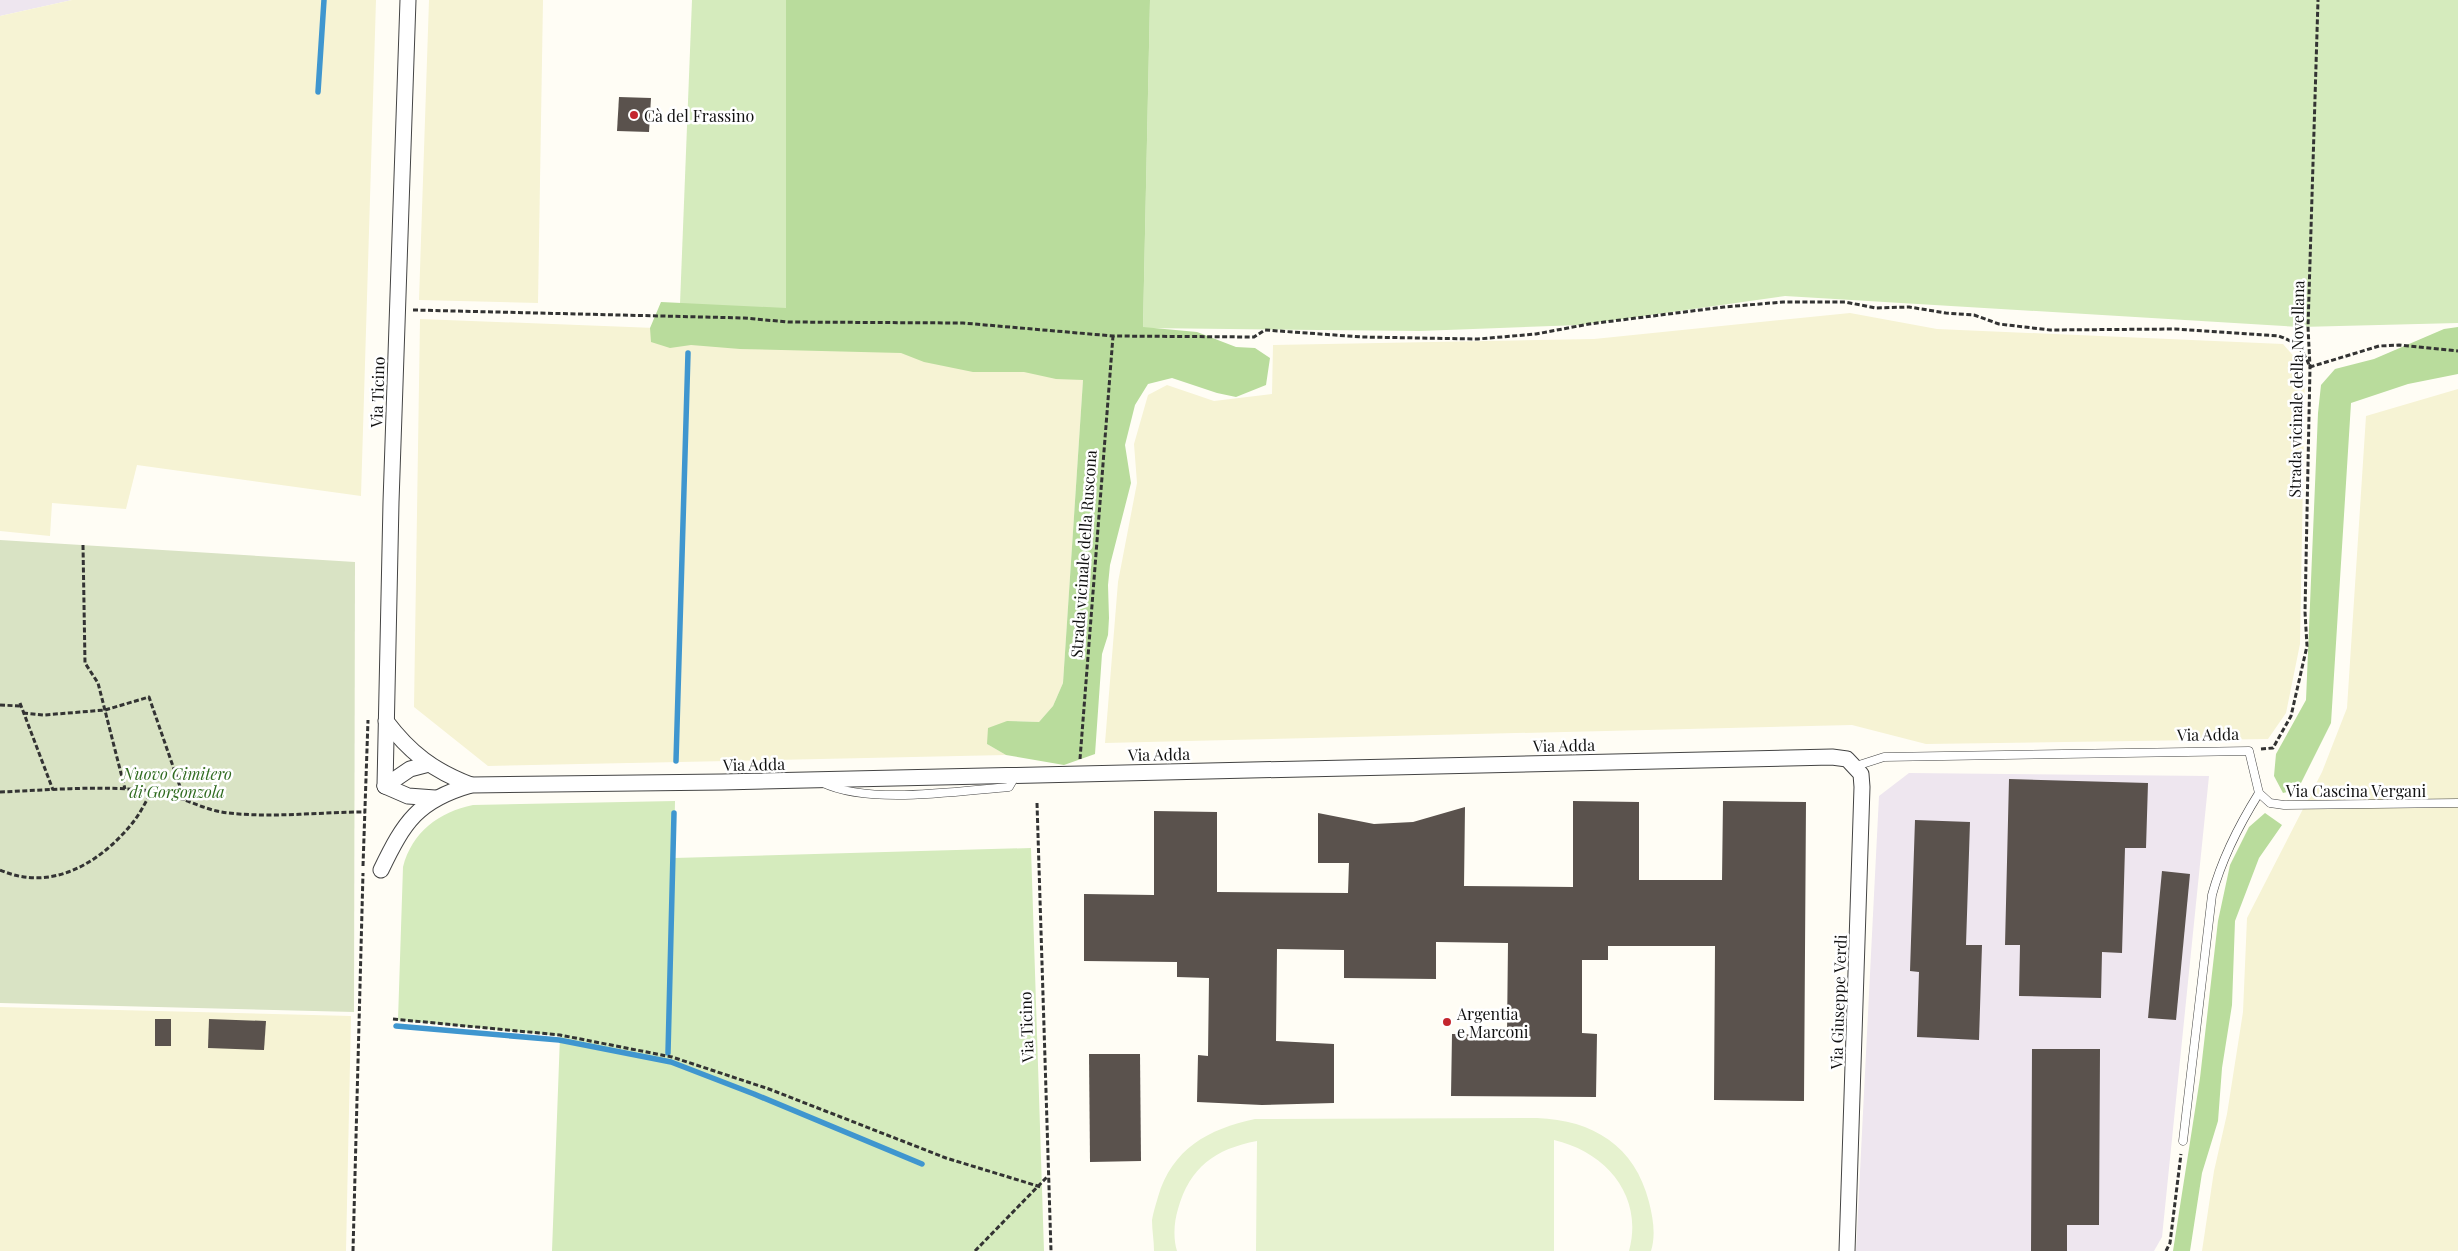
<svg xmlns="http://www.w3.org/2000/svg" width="2458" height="1251" font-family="'Playfair Display',serif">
  <rect width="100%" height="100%" fill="#fffdf5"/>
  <g fill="#eee6ef">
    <polygon points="0,0 72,0 0,16"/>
    <polygon points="1909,773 2209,776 2162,1237 2154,1251 1856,1251 1879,796"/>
  </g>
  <g fill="#f6f3d4">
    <polygon points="72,0 376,0 361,496 137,465 126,509 52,503 50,536 0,531 0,16"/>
    <polygon points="429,0 543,0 538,303 419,300"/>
    <polygon points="1850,313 1937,329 2283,344 2305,369 2300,644 2286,713 2268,739 1926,744 1852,725 1105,743 1118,582 1137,483 1134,444 1148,395 1167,385 1214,401 1272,394 1273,345 1594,339"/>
    <polygon points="420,319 813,334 1083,380 1063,683 1053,706 1039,722 1007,721 987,744 1006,755 488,766 414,707"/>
    <polygon points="2458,389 2458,1251 2202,1251 2214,1171 2227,1114 2243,1012 2247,918 2322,772 2347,708 2366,416"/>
    <polygon points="0,1007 351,1016 346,1251 0,1251"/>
  </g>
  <g fill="#d5ebbd">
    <polygon points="692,0 786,0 786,309 680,304"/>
    <polygon points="1150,0 2458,0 2458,323 2300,327 1785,296 1580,325 1420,331 1143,328"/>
    <path d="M 675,801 L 674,858 L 1031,848 L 1044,1251 L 552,1251 L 560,1036 L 398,1020 L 403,867 C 412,832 439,812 473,805 Z"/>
  </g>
  <g fill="#b9dc9c">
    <polygon points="786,0 1150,0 1143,327 1197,332 1236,347 1255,348 1270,358 1266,385 1236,397 1217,393 1172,378 1148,384 1135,405 1125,445 1131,483 1110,565 1108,585 1109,618 1108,635 1102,654 1095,754 1064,765 1006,755 987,744 988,728 1007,721 1039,722 1053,706 1063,683 1083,380 1056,379 1024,372 973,372 924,362 901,353 740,349 691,345 670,348 651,342 650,328 661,302 786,308"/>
    <polygon points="2458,327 2458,374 2408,384 2351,403 2331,723 2298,789 2283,793 2274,776 2276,754 2306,700 2318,413 2321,385 2335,369 2374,359 2444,329"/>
    <polygon points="2265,813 2282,825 2259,858 2235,921 2232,1005 2222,1068 2218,1121 2202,1173 2190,1251 2173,1251 2200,1078 2218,921 2230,865 2249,827"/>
  </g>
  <polygon fill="#d9e3c4" points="0,540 355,562 354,1012 0,1003"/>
  <path fill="#e6f2cf" d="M 1537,1118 C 1593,1120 1635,1146 1649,1202 C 1653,1218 1656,1235 1651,1251 L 1629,1251 C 1644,1196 1606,1152 1554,1140 L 1554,1251 L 1256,1251 L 1257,1141 C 1215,1149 1190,1167 1178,1209 C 1174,1222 1173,1238 1177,1251 L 1154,1251 C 1154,1241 1152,1230 1152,1220 C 1153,1213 1156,1204 1158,1197 C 1172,1149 1208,1129 1255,1119 Z"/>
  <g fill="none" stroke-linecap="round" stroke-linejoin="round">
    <g stroke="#3f96cf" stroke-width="5.5">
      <polyline points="318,92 324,0"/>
      <polyline points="676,761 688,353"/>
      <polyline points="396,1026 559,1040 671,1062 754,1094 922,1164"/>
      <polyline points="668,1053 674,813"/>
    </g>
  </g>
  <g fill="#5a524d">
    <polygon points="619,97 651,98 649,132 617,131"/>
    <polygon points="2009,779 2148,783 2146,848 2125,848 2122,953 2102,952 2101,998 2019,996 2020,945 2005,945"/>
    <polygon points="1573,801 1639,802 1639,880 1722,880 1723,801 1806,802 1804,1101 1714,1100 1715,946 1608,946 1608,960 1582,960 1582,1033 1597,1034 1596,1097 1451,1096 1452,1034 1507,1035 1508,943 1436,942 1436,979 1344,978 1344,950 1277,949 1276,1041 1334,1044 1334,1103 1262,1105 1197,1102 1198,1055 1208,1056 1209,978 1177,977 1177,962 1084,961 1084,894 1154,895 1154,811 1217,812 1217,892 1348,893 1349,863 1318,863 1318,813 1374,824 1413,822 1465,807 1464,886 1573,887"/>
    <polygon points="1915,820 1970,822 1966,945 1982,945 1979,1040 1917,1037 1919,972 1910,971"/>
    <polygon points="2162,871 2190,874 2176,1020 2148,1018"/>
    <rect x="155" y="1019" width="16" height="27"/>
    <polygon points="209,1019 266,1021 264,1050 208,1048"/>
    <polygon points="2032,1049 2100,1049 2099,1225 2067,1225 2067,1251 2031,1251"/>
    <polygon points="1089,1054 1140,1054 1141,1161 1090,1162"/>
  </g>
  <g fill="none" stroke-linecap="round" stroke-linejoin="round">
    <g stroke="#444" stroke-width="9">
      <g id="lane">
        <path d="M 1856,766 L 1884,757 L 2249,751 L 2259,793 C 2239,825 2222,858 2212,895 L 2183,1141"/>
        <path d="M 823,783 C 869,805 958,791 1009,787 L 1016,775"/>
        <polyline points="2259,793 2270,803 2284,805 2458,803"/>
      </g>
    </g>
    <g stroke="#444" stroke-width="17">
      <g id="street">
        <path d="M 386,721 C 410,753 434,771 471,785"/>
        <polyline points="385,786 391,502 408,0"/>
        <polyline points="385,786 408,796 435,798"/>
        <polyline points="385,786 410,769 429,764"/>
        <path d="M 381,870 C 404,822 418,800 471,785 L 722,782 L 1832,757 L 1847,759 L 1861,774 L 1862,787 L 1847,1251"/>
      </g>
    </g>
    <g stroke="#333" stroke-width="3" stroke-dasharray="5 2.5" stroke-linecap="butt">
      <path d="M 413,310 L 744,318 L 788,322 L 963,323 L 1113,336 L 1254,337 L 1265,330 L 1362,337 L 1478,339 L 1536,334 L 1589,324 L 1724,307 L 1783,302 L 1845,302 L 1876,308 L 1909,307 L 1946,313 L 1974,315 L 1999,324 L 2050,330 L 2175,329 L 2279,336 C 2296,342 2303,350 2310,367 L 2379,346 L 2399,345 L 2458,351"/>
      <polyline points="83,545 85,663 98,683 125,789"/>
      <polyline points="20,703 53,790"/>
      <polyline points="0,705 20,706"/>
      <polyline points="23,713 44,715 105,710 149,697 185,801"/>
      <polyline points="2261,749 2273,748 2291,716 2307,646 2305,612 2310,367 2308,327 2318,0"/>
      <polyline points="1080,759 1113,336"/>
      <path d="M 0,792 C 50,790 102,785 152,791 C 179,794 201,810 228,813 C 273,818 320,812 365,812"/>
      <polyline points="1037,803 1051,1251"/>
      <polyline points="363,866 368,720"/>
      <path d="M 0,870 C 52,893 102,862 134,821 C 141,812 146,801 152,791"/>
      <polyline points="393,1019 560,1035 672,1057 769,1089 946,1158 1041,1187"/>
      <polyline points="353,1251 363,873"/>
      <polyline points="975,1251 1048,1176"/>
      <polyline points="2166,1251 2170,1243 2181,1154"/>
    </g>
    <use href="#lane" stroke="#fff" stroke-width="8"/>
    <use href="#street" stroke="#fff" stroke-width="15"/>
  </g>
  <g fill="#c4262e" stroke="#fff" stroke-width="2">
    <circle cx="634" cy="115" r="5"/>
    <circle cx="1447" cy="1022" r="5"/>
  </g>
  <g text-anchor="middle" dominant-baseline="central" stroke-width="5" stroke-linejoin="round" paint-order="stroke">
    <g font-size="16" fill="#111" stroke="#fff" text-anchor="start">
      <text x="644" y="115">Cà del Frassino</text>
      <text x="1457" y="1013">Argentia<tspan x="1457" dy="18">e Marconi</tspan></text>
    </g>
    <g font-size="16" fill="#111" stroke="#fff">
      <text transform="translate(2296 389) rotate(-89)">Strada vicinale della Novellana</text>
      <text transform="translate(377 392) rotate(-88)">Via Ticino</text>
      <text transform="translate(1083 554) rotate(-86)">Strada vicinale della Ruscona</text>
      <text transform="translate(2208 734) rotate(-1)">Via Adda</text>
      <text transform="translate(1564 745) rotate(-1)">Via Adda</text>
      <text transform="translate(1159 754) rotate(-1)">Via Adda</text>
      <text transform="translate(754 764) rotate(-1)">Via Adda</text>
      <text x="2356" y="790">Via Cascina Vergani</text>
      <text transform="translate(1838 1002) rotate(-88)">Via Giuseppe Verdi</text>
      <text transform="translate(1026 1027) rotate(-92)">Via Ticino</text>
    </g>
    <g font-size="16" font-style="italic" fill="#2f6b1f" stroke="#fff">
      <text x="177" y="773">Nuovo Cimitero<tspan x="177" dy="18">di Gorgonzola</tspan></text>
    </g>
  </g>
</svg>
